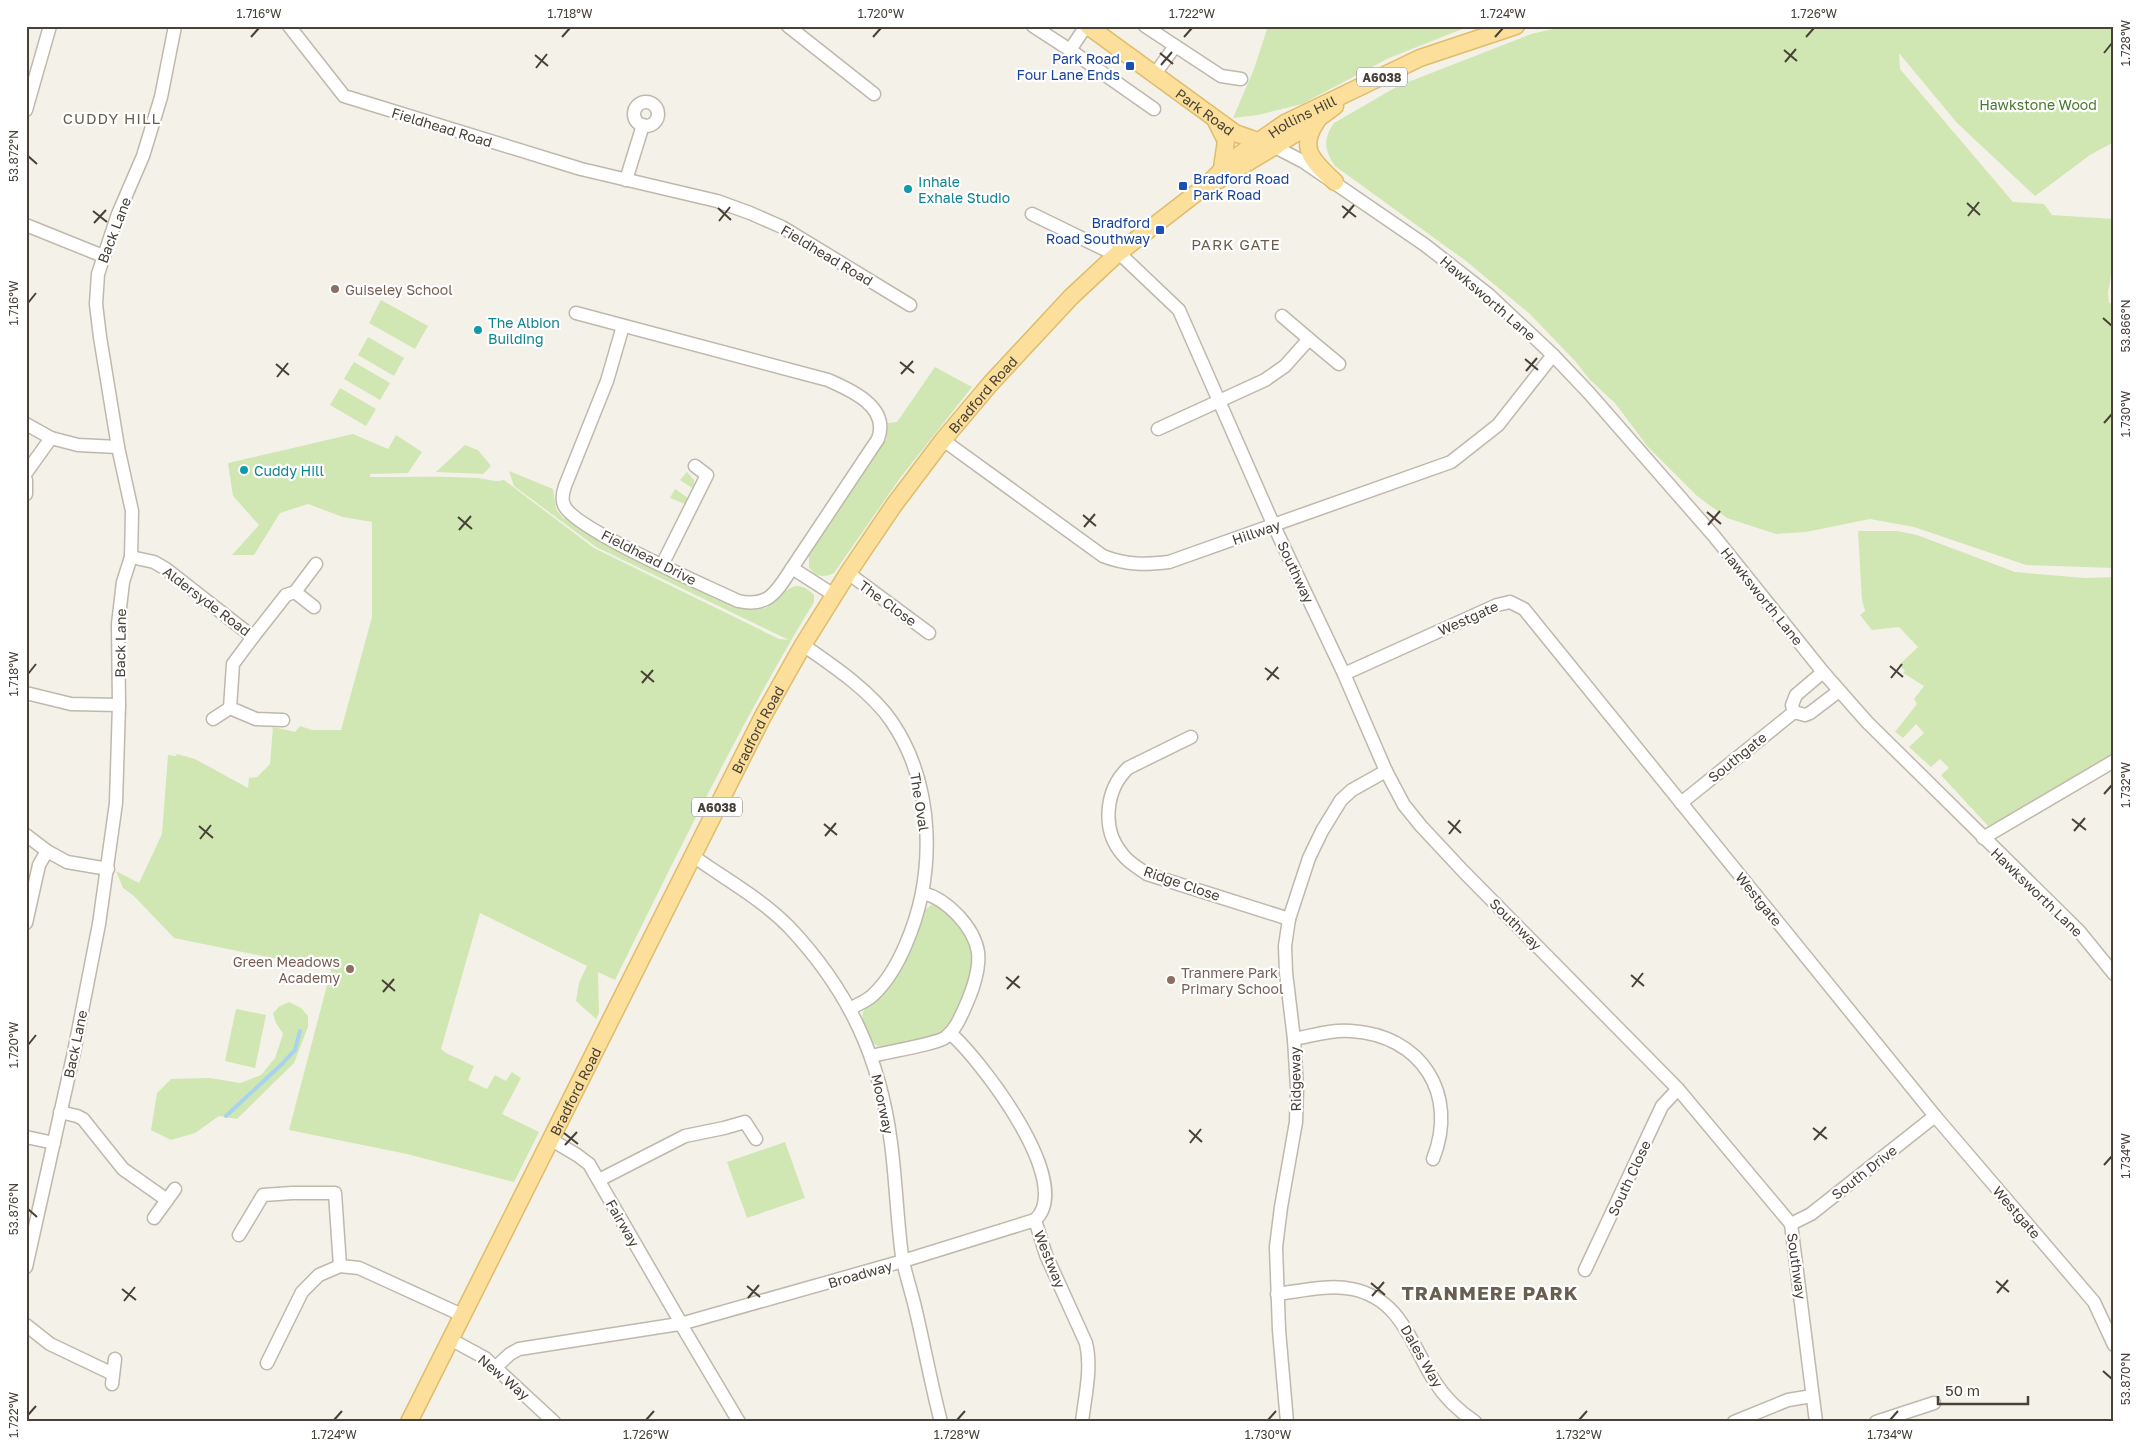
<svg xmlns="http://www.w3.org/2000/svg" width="2140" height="1448" font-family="'Golos Text',sans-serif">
  <rect width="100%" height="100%" fill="#f4f1e9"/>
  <g fill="#d0e7b3">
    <polygon points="1268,26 1470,26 1389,58 1302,104 1258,115 1233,118 1254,69"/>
    <path d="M 1566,26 L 2114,26 L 2114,142 L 2090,155 L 2035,196 L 1957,123 L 1899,53 L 1900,69 L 2013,202 L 2044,204 L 2052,215 L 2114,219 L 2113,263 L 2108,293 L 2109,303 L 2114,304 L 2114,568 L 2026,565 L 1914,527 L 1870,519 L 1806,532 L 1776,534 L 1727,518 L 1697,496 L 1648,447 L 1615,403 L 1590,380 L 1576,362 L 1530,314 L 1466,261 L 1335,166 C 1324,150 1323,139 1334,123 L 1398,86 L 1531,34 Z"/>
    <polygon points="381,300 428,326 415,349 369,323"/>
    <polygon points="368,337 404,358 394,376 358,355"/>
    <polygon points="354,362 390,383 380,400 344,379"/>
    <path d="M 935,367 L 972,387 L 900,478 L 834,573 C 824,578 815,577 809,567 L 809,557 L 806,555 L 882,440 L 886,441 L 888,423 L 897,422 Z"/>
    <polygon points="340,388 376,409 366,426 330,405"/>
    <path d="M 353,434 L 388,449 L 396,435 L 422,452 L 408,473 L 370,474 L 370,477 C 406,477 442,476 478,478 C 487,479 496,483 504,480 L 594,548 L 779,639 L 789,640 L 596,547 L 514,486 L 509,471 L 553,489 L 556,509 L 564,519 L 567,517 L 659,570 L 735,607 L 751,610 L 766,608 L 784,590 L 786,591 C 797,582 805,586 814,595 L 814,602 C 740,724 678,852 615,980 L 598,972 L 599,1013 L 596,1019 L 576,1001 L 579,983 L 587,966 L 480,913 L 441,1049 L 446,1053 L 474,1066 L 468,1080 L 487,1089 L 495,1075 L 506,1081 L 512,1072 L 521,1078 L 502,1114 L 539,1132 L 514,1182 L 407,1154 L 289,1130 L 331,970 L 174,938 L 134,896 L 123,888 L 116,871 L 139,883 L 162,834 L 168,755 L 176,756 L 177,754 L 195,759 L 248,788 L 249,778 L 257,777 L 270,764 L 273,727 L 295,732 L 300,726 L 312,730 L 341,730 L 372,617 L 372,522 L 343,517 L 308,504 L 280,513 L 254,555 L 232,555 L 259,525 L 233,496 L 228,463 Z"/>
    <polygon points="465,445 478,450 491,466 483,474 436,472"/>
    <polygon points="687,472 694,480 694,489 680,480"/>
    <polygon points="675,489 688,498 685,504 670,498"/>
    <polygon points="1858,531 1897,531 1917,535 2015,572 2085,578 2114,577 2114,756 2008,816 1988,826 1941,775 1949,768 1940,759 1931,767 1909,747 1924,733 1916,724 1903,738 1895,732 1917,704 1914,699 1924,686 1903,673 1905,671 1899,665 1918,647 1899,627 1872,630 1860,615 1865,611 1862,600"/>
    <path d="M 931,905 C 942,906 948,913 955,922 C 979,949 974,968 962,999 C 959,1010 954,1022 946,1030 C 935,1041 900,1044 884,1047 C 881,1047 876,1046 873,1043 C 866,1037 859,1019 864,1010 C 867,1006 872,1003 876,999 L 924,911 Z"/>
    <polygon points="289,1002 301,1008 308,1016 308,1027 294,1063 237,1119 219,1116 195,1133 171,1140 151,1130 157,1093 171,1079 210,1078 240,1083 261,1075 275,1058 283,1034 276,1023 273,1013 280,1006"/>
    <polygon points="236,1009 266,1015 255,1068 225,1061"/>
    <polygon points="785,1142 805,1198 747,1218 727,1162"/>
  </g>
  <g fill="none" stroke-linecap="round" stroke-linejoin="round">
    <polyline stroke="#a8d2ee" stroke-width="4" points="226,1116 282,1064 295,1050 300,1031"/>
    <g stroke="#bfb8ac" stroke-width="15">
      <g id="minor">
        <polyline points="289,26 344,96 581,169 717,201 750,213 782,227 910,305"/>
        <polyline points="788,26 874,94"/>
        <polyline points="1033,26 1070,50 1086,26"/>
        <polyline points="1145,26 1221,76 1241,79"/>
        <polyline points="1070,50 1154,109"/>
        <polyline points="1155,74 1175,46"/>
        <circle cx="646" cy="114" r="12"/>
        <polyline points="26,110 50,26"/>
        <polyline points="1275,147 1304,162 1425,245 1489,295 1553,355 1589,393 1714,536 1823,672 1867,722 2079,931 2114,974"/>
        <polyline points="626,180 643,125"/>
        <polyline points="1032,214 1116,255"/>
        <polyline points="26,225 103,256"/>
        <polyline points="1119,253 1179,310 1274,526 1344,674 1386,771 1404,805 1421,826 1463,871 1678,1089 1791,1224 1816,1422"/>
        <path d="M 576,313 L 828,380 C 851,390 890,407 878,439 L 792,568 L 834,595"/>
        <polyline points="1282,316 1309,339"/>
        <path d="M 623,326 L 607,381 L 565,486 C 563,492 561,499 564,505 C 573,529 709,587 738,601 C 769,608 777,591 792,568"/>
        <polyline points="26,424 51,438 78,445 118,447"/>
        <polyline points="1158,429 1265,380 1285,366 1309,339 1339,364"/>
        <path d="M 943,440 L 1103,556 C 1126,565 1145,565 1169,562 L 1451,462 L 1498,425 L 1553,355"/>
        <polyline points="26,473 51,438"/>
        <polyline points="26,480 26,494"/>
        <polyline points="131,557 154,562 166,569 253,637 286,595 295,592 316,564"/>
        <polyline points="662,565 707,475 695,466"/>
        <polyline points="848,573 929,633"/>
        <polyline points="295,592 314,607"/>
        <polyline points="253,637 233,664 230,708 256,719 283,720"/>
        <path d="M 803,645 C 832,665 872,692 892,722 C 935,786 936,875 906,944 C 898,963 888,981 873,995 C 867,1001 858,1004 850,1009"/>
        <polyline points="1823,672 1796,695 1792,705 1794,712 1805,715 1810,713 1839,691"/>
        <polyline points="1344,674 1497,605 1510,602 1524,609 1935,1116 2094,1302 2114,1345"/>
        <polyline points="26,693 71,704 119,705"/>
        <polyline points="213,719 230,708"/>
        <path d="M 1191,737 L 1128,768 C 1105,790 1101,830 1123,855 C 1129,863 1139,868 1147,874 L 1289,919"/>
        <polyline points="1681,803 1794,712"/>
        <polyline points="26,835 47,851 67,862 108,869"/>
        <polyline points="1983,838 2114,761"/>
        <path d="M 693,856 C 725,879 762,899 790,928 C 849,991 880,1058 891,1143 C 896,1181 897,1219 902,1256 C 905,1273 911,1290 915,1307 C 924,1345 931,1384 941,1422"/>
        <polyline points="26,923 39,865 47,851"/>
        <path d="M 950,1033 C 980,1059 1076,1183 1035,1220 L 1046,1255 L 1086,1343 C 1092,1368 1085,1396 1082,1422"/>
        <path d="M 1294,1039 C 1312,1036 1332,1029 1351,1031 C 1421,1035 1459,1094 1433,1159"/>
        <path d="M 872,1056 C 886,1052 938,1044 946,1037 C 956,1029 961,1016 966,1005 C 973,989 980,969 978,952 C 974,927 947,899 923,893"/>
        <polyline points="60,1112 77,1116 83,1119 123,1169 167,1200"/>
        <polyline points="26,1137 54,1143"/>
        <polyline points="550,1139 577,1155 589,1164 681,1323"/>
        <polyline points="599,1180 685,1136 724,1128 745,1122 756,1139"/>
        <polyline points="154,1218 175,1189"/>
        <polyline points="1791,1224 1811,1214 1935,1116"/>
        <polyline points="239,1235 263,1195 292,1193 335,1193 340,1266"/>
        <polyline points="26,1267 74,1052 99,924 116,803 119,705 118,624 123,582 131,557 132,511 118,447 100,337 96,304 98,274 118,214 143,156 161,97 175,26"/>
        <polyline points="1585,1270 1662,1106 1678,1089"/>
        <path d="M 1277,1294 C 1301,1291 1329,1284 1352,1289 C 1402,1299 1411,1345 1435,1382 C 1445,1398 1459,1411 1475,1422"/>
        <polyline points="26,1325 50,1344 113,1374"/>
        <polyline points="682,1326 739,1422"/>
        <polyline points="450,1339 485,1358 554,1422"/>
        <polyline points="267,1363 302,1292 319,1275 340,1266 359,1268 462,1315"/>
        <polyline points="496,1367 510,1354 519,1349 679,1324 682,1326 684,1323 903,1261 1035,1220"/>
        <polyline points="112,1384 115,1359"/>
        <polyline points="1287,1422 1279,1330 1276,1247 1281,1207 1296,1122 1297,1088 1294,1039 1286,973 1285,946 1289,919 1309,858 1322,831 1341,800 1352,790 1386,771"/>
        <polyline points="1734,1422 1788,1400 1812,1396"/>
        <polyline points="1876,1422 1934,1403"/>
      </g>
    </g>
    <g stroke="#e0bc6b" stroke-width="19">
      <g id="major">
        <path id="s1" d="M 1088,26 L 1235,133 L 1275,147"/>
        <polyline points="1216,121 1226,141 1222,168"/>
        <path d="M 1317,121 C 1297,149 1314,162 1335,182"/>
        <polyline points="1219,180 1308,126 1335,106"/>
        <path id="s2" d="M 409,1422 L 763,716 L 803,645 L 848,573 L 894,505 L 943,440 L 991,383 L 1071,297 L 1116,255 L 1208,184 L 1233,159 L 1285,123 L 1420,58 L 1516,26"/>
      </g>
    </g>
    <use href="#minor" stroke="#fff" stroke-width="12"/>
    <use href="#major" stroke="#fbdf9b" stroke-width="16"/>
  </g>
  <path fill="none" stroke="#474138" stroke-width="2" d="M 251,37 L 259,28M 562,37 L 570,28M 873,37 L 881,28M 1184,37 L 1192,28M 1495,37 L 1503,28M 1806,37 L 1814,28M 1784,50 L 1797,61M 1160,53 L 1173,64M 2104,53 L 2112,43M 535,55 L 548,66M 1785,62 L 1796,49M 1161,65 L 1172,52M 536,68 L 547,54M 28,156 L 37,164M 1967,203 L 1980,215M 1342,206 L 1356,217M 718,208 L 731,220M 93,211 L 107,222M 1968,216 L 1979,202M 1343,218 L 1354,205M 719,221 L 730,207M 94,223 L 106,210M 28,303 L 36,293M 2103,318 L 2112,326M 1525,359 L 1538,370M 900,362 L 914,373M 276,364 L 289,375M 1526,371 L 1537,358M 901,374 L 913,361M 277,377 L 288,363M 2104,423 L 2112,414M 1707,512 L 1721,524M 1083,515 L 1096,526M 458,517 L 472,529M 1708,525 L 1720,511M 1084,527 L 1095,514M 459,530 L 471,516M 1890,666 L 1903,677M 1265,668 L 1279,679M 641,671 L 654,682M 28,674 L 36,664M 1891,678 L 1902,664M 1267,680 L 1278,667M 642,683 L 653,670M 2104,794 L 2112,785M 2072,819 L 2086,830M 1448,821 L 1461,833M 824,824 L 837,835M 199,826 L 213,838M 2074,831 L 2085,818M 1449,834 L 1460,820M 825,836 L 836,823M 200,839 L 211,825M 1631,975 L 1644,986M 1006,977 L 1020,988M 382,980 L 395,991M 1632,987 L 1643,973M 1007,989 L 1019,976M 383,992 L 394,979M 28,1045 L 36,1035M 1813,1128 L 1827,1139M 1189,1130 L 1202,1142M 564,1133 L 578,1144M 1814,1140 L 1826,1127M 1190,1143 L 1201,1129M 565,1145 L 577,1132M 2104,1165 L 2112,1156M 28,1209 L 37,1217M 1996,1281 L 2009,1292M 1371,1283 L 1385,1295M 747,1286 L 760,1297M 122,1289 L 136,1300M 1997,1293 L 2008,1280M 1372,1296 L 1384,1282M 748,1298 L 759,1285M 124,1301 L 135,1287M 2103,1371 L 2112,1379M 28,1415 L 36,1406M 334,1420 L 342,1411M 646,1420 L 654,1411M 957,1420 L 965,1411M 1268,1420 L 1276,1411M 1579,1420 L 1587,1411M 1890,1420 L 1898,1411"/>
  <g fill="#1a4fb4" stroke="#fff" stroke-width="2">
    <rect x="1125" y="61" width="10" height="10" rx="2.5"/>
    <rect x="1178" y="181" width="10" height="10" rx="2.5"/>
    <rect x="1155" y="225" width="10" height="10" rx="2.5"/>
  </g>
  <g fill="#0f9aa8" stroke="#fff" stroke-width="2">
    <circle cx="908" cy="189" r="5"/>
    <circle cx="478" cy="330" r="5"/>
    <circle cx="244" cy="470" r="5"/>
  </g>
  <g fill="#8d6e63" stroke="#fff" stroke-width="2">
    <circle cx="335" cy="289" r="5"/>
    <circle cx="350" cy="969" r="5"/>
    <circle cx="1171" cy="980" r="5"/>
  </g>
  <g text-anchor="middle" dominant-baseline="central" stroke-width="4.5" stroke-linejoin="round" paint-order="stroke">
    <g fill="#fff" stroke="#7e7a74" stroke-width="1">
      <rect x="1357" y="67.5" width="50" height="19" rx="4"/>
      <rect x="692" y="797.5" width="50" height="19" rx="4"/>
    </g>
    <g font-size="12" font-weight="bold" fill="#474138">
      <text x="1382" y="77">A6038</text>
      <text x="717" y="807">A6038</text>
    </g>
    <g font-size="14" fill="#164399" stroke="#fff" text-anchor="end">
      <text x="1120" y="58">Park Road<tspan x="1120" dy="16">Four Lane Ends</tspan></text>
      <text x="1193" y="178" text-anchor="start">Bradford Road<tspan x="1193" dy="16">Park Road</tspan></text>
      <text x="1150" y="222">Bradford<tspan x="1150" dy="16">Road Southway</tspan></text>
    </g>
    <g font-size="14" fill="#49782c" stroke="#fff">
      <text x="2038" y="104">Hawkstone Wood</text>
    </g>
    <g font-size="14" fill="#474138" stroke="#fff">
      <text stroke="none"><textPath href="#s1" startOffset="145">Park Road</textPath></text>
      <text stroke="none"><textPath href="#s2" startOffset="1606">Hollins Hill</textPath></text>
      <text transform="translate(442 127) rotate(17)">Fieldhead Road</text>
      <text transform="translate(114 230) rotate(-69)">Back Lane</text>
      <text transform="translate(827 255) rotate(31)">Fieldhead Road</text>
      <text transform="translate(1488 298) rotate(41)">Hawksworth Lane</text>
      <text stroke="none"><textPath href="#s2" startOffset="1180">Bradford Road</textPath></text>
      <text transform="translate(1256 532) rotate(-19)">Hillway</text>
      <text transform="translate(649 557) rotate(27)">Fieldhead Drive</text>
      <text transform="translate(1296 572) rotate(65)">Southway</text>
      <text transform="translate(1762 596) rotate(51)">Hawksworth Lane</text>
      <text transform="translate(207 601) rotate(37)">Aldersyde Road</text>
      <text transform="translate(888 603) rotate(36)">The Close</text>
      <text transform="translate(1468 618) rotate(-24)">Westgate</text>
      <text transform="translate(120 643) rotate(-89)">Back Lane</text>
      <text stroke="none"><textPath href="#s2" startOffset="775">Bradford Road</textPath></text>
      <text transform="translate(1737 757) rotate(-39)">Southgate</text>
      <text transform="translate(920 802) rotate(81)">The Oval</text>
      <text transform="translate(1182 883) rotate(19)">Ridge Close</text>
      <text transform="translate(2037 892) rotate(44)">Hawksworth Lane</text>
      <text transform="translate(1759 899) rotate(51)">Westgate</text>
      <text transform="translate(1516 924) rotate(45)">Southway</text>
      <text transform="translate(75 1044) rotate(-78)">Back Lane</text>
      <text transform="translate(1295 1079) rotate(-91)">Ridgeway</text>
      <text stroke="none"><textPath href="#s2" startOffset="370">Bradford Road</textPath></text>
      <text transform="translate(883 1104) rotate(78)">Moorway</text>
      <text transform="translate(1864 1172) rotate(-38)">South Drive</text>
      <text transform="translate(1629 1178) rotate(-65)">South Close</text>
      <text transform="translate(2017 1212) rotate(49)">Westgate</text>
      <text transform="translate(623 1223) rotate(60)">Fairway</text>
      <text transform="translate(1050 1259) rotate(68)">Westway</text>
      <text transform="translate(1797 1266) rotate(82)">Southway</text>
      <text transform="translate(860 1274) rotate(-16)">Broadway</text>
      <text transform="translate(1422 1356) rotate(60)">Dales Way</text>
      <text transform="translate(504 1377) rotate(40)">New Way</text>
    </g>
    <g font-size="14" fill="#0d838f" stroke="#fff" text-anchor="start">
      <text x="918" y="181">Inhale<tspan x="918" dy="16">Exhale Studio</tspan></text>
      <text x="488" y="322">The Albion<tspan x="488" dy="16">Building</tspan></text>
      <text x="254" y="470">Cuddy Hill</text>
    </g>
    <g font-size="14" fill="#785e54" stroke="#fff" text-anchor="start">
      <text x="345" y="289">Guiseley School</text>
      <text x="340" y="961" text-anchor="end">Green Meadows<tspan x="340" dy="16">Academy</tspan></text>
      <text x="1181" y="972">Tranmere Park<tspan x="1181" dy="16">Primary School</tspan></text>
    </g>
    <g font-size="15" letter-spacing="1" fill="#6a5f4f" stroke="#fff">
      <text x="112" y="118">CUDDY HILL</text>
      <text x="1236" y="244">PARK GATE</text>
    </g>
    <g font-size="19" font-weight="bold" letter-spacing="1" fill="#6a5f4f" stroke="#fff">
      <text x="1490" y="1292">TRANMERE PARK</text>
    </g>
  </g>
  <rect width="2140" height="1448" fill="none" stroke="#ffffff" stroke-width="55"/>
  <path d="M1938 1396v8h90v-8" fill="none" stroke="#474138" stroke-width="2.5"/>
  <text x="1945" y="1396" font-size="15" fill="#474138" stroke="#ffffff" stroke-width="4" paint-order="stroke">50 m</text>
  <rect x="28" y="28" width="2084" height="1392" fill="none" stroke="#474138" stroke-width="2"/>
  <g font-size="12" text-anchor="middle" fill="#474138">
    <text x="259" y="18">1.716°W</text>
    <text x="570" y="18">1.718°W</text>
    <text x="881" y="18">1.720°W</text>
    <text x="1192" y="18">1.722°W</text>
    <text x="1503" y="18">1.724°W</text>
    <text x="1814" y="18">1.726°W</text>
    <text transform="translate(2126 43) rotate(-90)" y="4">1.728°W</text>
    <text transform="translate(14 156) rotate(-90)" y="4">53.872°N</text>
    <text transform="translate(14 303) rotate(-90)" y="4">1.716°W</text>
    <text transform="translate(2126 326) rotate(-90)" y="4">53.866°N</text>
    <text transform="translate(2126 414) rotate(-90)" y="4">1.730°W</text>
    <text transform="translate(14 674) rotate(-90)" y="4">1.718°W</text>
    <text transform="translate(2126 785) rotate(-90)" y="4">1.732°W</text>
    <text transform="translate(14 1045) rotate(-90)" y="4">1.720°W</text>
    <text transform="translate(2126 1156) rotate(-90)" y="4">1.734°W</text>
    <text transform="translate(14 1209) rotate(-90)" y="4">53.876°N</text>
    <text transform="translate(2126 1379) rotate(-90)" y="4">53.870°N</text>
    <text transform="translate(14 1415) rotate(-90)" y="4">1.722°W</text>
    <text x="334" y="1439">1.724°W</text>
    <text x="646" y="1439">1.726°W</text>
    <text x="957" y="1439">1.728°W</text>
    <text x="1268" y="1439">1.730°W</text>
    <text x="1579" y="1439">1.732°W</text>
    <text x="1890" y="1439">1.734°W</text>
  </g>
</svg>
